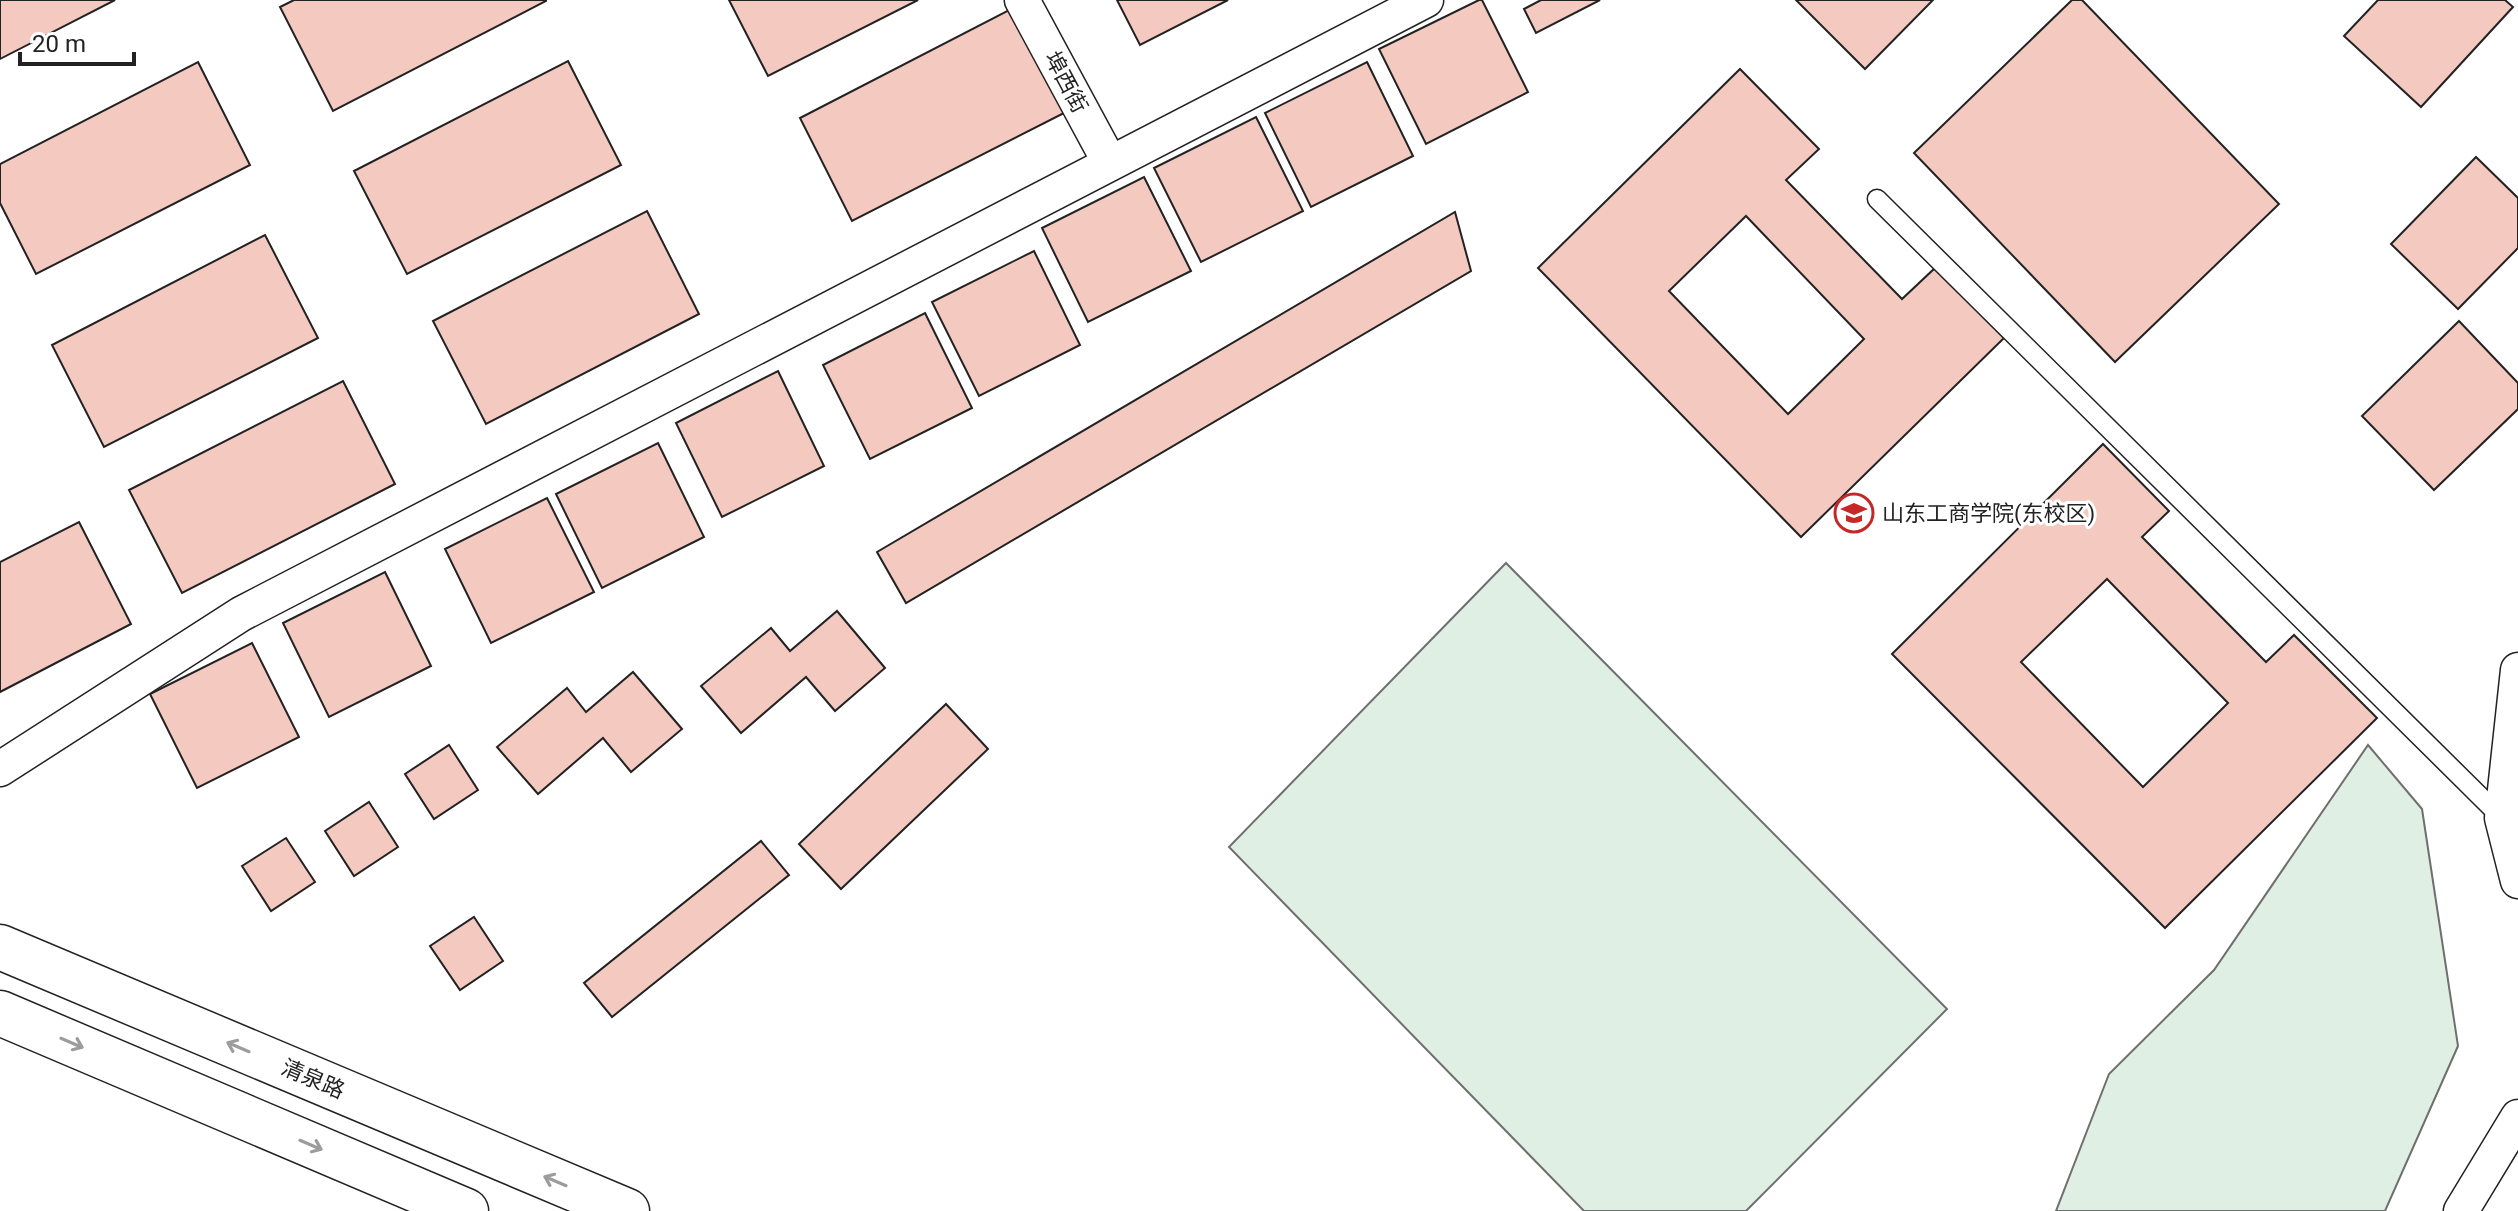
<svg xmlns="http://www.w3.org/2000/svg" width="2518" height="1211" font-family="Roboto,'Noto Sans SC',sans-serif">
  <rect width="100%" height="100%" fill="#fff"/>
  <g fill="#e0efe3" stroke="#6f6f6f" stroke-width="2">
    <polygon points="1506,563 1947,1009 1746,1211 1584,1211 1229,847"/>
    <polygon points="2368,745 2422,809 2458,1046 2385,1211 2056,1211 2109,1074 2214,970"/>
  </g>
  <g fill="#f3c9c0" stroke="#222" stroke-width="2" fill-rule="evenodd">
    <polygon points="0,0 115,0 0,59"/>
    <polygon points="294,0 546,0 546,1 333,111 280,7"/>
    <polygon points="729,0 918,0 768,76"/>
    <polygon points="1117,0 1228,0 1140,45"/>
    <polygon points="1479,0 1482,0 1528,92 1426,144 1379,49"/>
    <polygon points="1541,0 1600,0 1536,33 1524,9"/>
    <polygon points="1796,0 1933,0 1865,69"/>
    <polygon points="2072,0 2082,0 2279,204 2115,362 1914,153"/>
    <polygon points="2378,0 2505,0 2513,7 2421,107 2344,36"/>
    <polygon points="1013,8 1066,112 852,221 800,118"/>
    <polygon points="568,61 621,165 407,274 354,171"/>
    <polygon points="198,62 250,165 36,274 0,203 0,164"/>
    <polygon points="1367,62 1413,156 1311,207 1265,113"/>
    <path d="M 1740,69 L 1819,149 L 1786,180 L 1902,299 L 1935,268 L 2004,338 L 1801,537 L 1538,268 ZM 1746,216 L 1864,339 L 1788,414 L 1669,291 Z"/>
    <polygon points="1256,117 1303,211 1201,262 1154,168"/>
    <polygon points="2476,157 2518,198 2518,248 2458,309 2391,244"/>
    <polygon points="1144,177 1191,271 1088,322 1042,228"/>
    <polygon points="647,211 699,314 486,424 433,321"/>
    <polygon points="1455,212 1471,271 906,603 877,552"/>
    <polygon points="265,235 318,338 104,447 52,345"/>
    <polygon points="1034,251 1080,345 979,396 932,302"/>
    <polygon points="925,313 972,408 870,459 823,365"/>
    <polygon points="2459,321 2518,383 2518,409 2434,490 2362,416"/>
    <polygon points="778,371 824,466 722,517 676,423"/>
    <polygon points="343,381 395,484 182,593 129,490"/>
    <polygon points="658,443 704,537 602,588 556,494"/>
    <path d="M 2103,444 L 2169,511 L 2142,537 L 2266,662 L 2294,635 L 2377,718 L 2165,928 L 1892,654 ZM 2107,579 L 2228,703 L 2143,787 L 2021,662 Z"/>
    <polygon points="547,498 594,592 491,643 445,549"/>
    <polygon points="79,522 131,624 0,692 0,562"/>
    <polygon points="385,572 431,666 329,717 283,623"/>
    <polygon points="837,611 885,668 835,711 806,677 741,733 701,686 771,628 790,651"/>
    <polygon points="252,643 299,737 197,788 150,694"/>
    <polygon points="633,672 682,729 631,772 603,738 538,794 497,747 567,688 586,712"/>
    <polygon points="946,704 988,749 841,889 799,844"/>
    <polygon points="449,745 478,790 434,819 405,774"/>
    <polygon points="369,802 398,847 354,876 325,831"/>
    <polygon points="286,838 315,882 271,911 242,866"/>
    <polygon points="761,841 789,875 612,1017 584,983"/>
    <polygon points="474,917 503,961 460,990 430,946"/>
  </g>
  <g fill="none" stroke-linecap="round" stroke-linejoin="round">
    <g stroke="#222" stroke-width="21">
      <polyline id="lane" points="1877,199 2502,818"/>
    </g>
    <g stroke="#222" stroke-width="37">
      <g id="street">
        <polyline points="1022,0 1110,163"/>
        <polyline points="2518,670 2502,818 2518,881"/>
        <polyline points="0,769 241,614 1426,0"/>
        <polyline points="2461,1211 2518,1117"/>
      </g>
    </g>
    <g stroke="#222" stroke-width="47">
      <g id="secondary">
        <polyline points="0,947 627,1211"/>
        <polyline points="0,1013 466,1211"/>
      </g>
    </g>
    <use href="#lane" stroke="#fff" stroke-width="18"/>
    <use href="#street" stroke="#fff" stroke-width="34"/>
    <use href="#secondary" stroke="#fff" stroke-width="44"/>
  </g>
  <defs><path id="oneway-shaft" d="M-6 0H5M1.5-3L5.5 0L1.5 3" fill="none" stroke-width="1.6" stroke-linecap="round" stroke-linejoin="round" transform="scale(2)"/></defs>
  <g stroke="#9c9c9c">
    <use href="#oneway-shaft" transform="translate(72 1043) rotate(23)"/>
    <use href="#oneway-shaft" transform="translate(238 1047) rotate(-157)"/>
    <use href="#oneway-shaft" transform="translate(311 1145) rotate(23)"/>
    <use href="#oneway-shaft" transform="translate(555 1181) rotate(-157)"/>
  </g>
  <defs>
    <g id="university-ring" transform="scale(2)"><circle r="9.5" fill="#fff" stroke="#c62828" stroke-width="1.5"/><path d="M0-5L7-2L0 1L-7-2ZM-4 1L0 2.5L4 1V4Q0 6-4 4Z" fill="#c62828"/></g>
  </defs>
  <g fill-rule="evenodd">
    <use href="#university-ring" x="1854" y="513"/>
  </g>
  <g text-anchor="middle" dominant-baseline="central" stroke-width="6" stroke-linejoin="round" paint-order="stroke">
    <g font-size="22" fill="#222" stroke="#fff">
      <text transform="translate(1066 82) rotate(62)">埠西街</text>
      <text transform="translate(313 1079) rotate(23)">清泉路</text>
    </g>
    <g font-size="22" fill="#222" stroke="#fff" text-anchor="start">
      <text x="1882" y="513">山东工商学院(东校区)</text>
    </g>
  </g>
  <path d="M20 52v12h114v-12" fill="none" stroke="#222222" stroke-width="4"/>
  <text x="32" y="52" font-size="24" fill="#222222" stroke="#ffffff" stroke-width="6" paint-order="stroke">20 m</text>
</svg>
